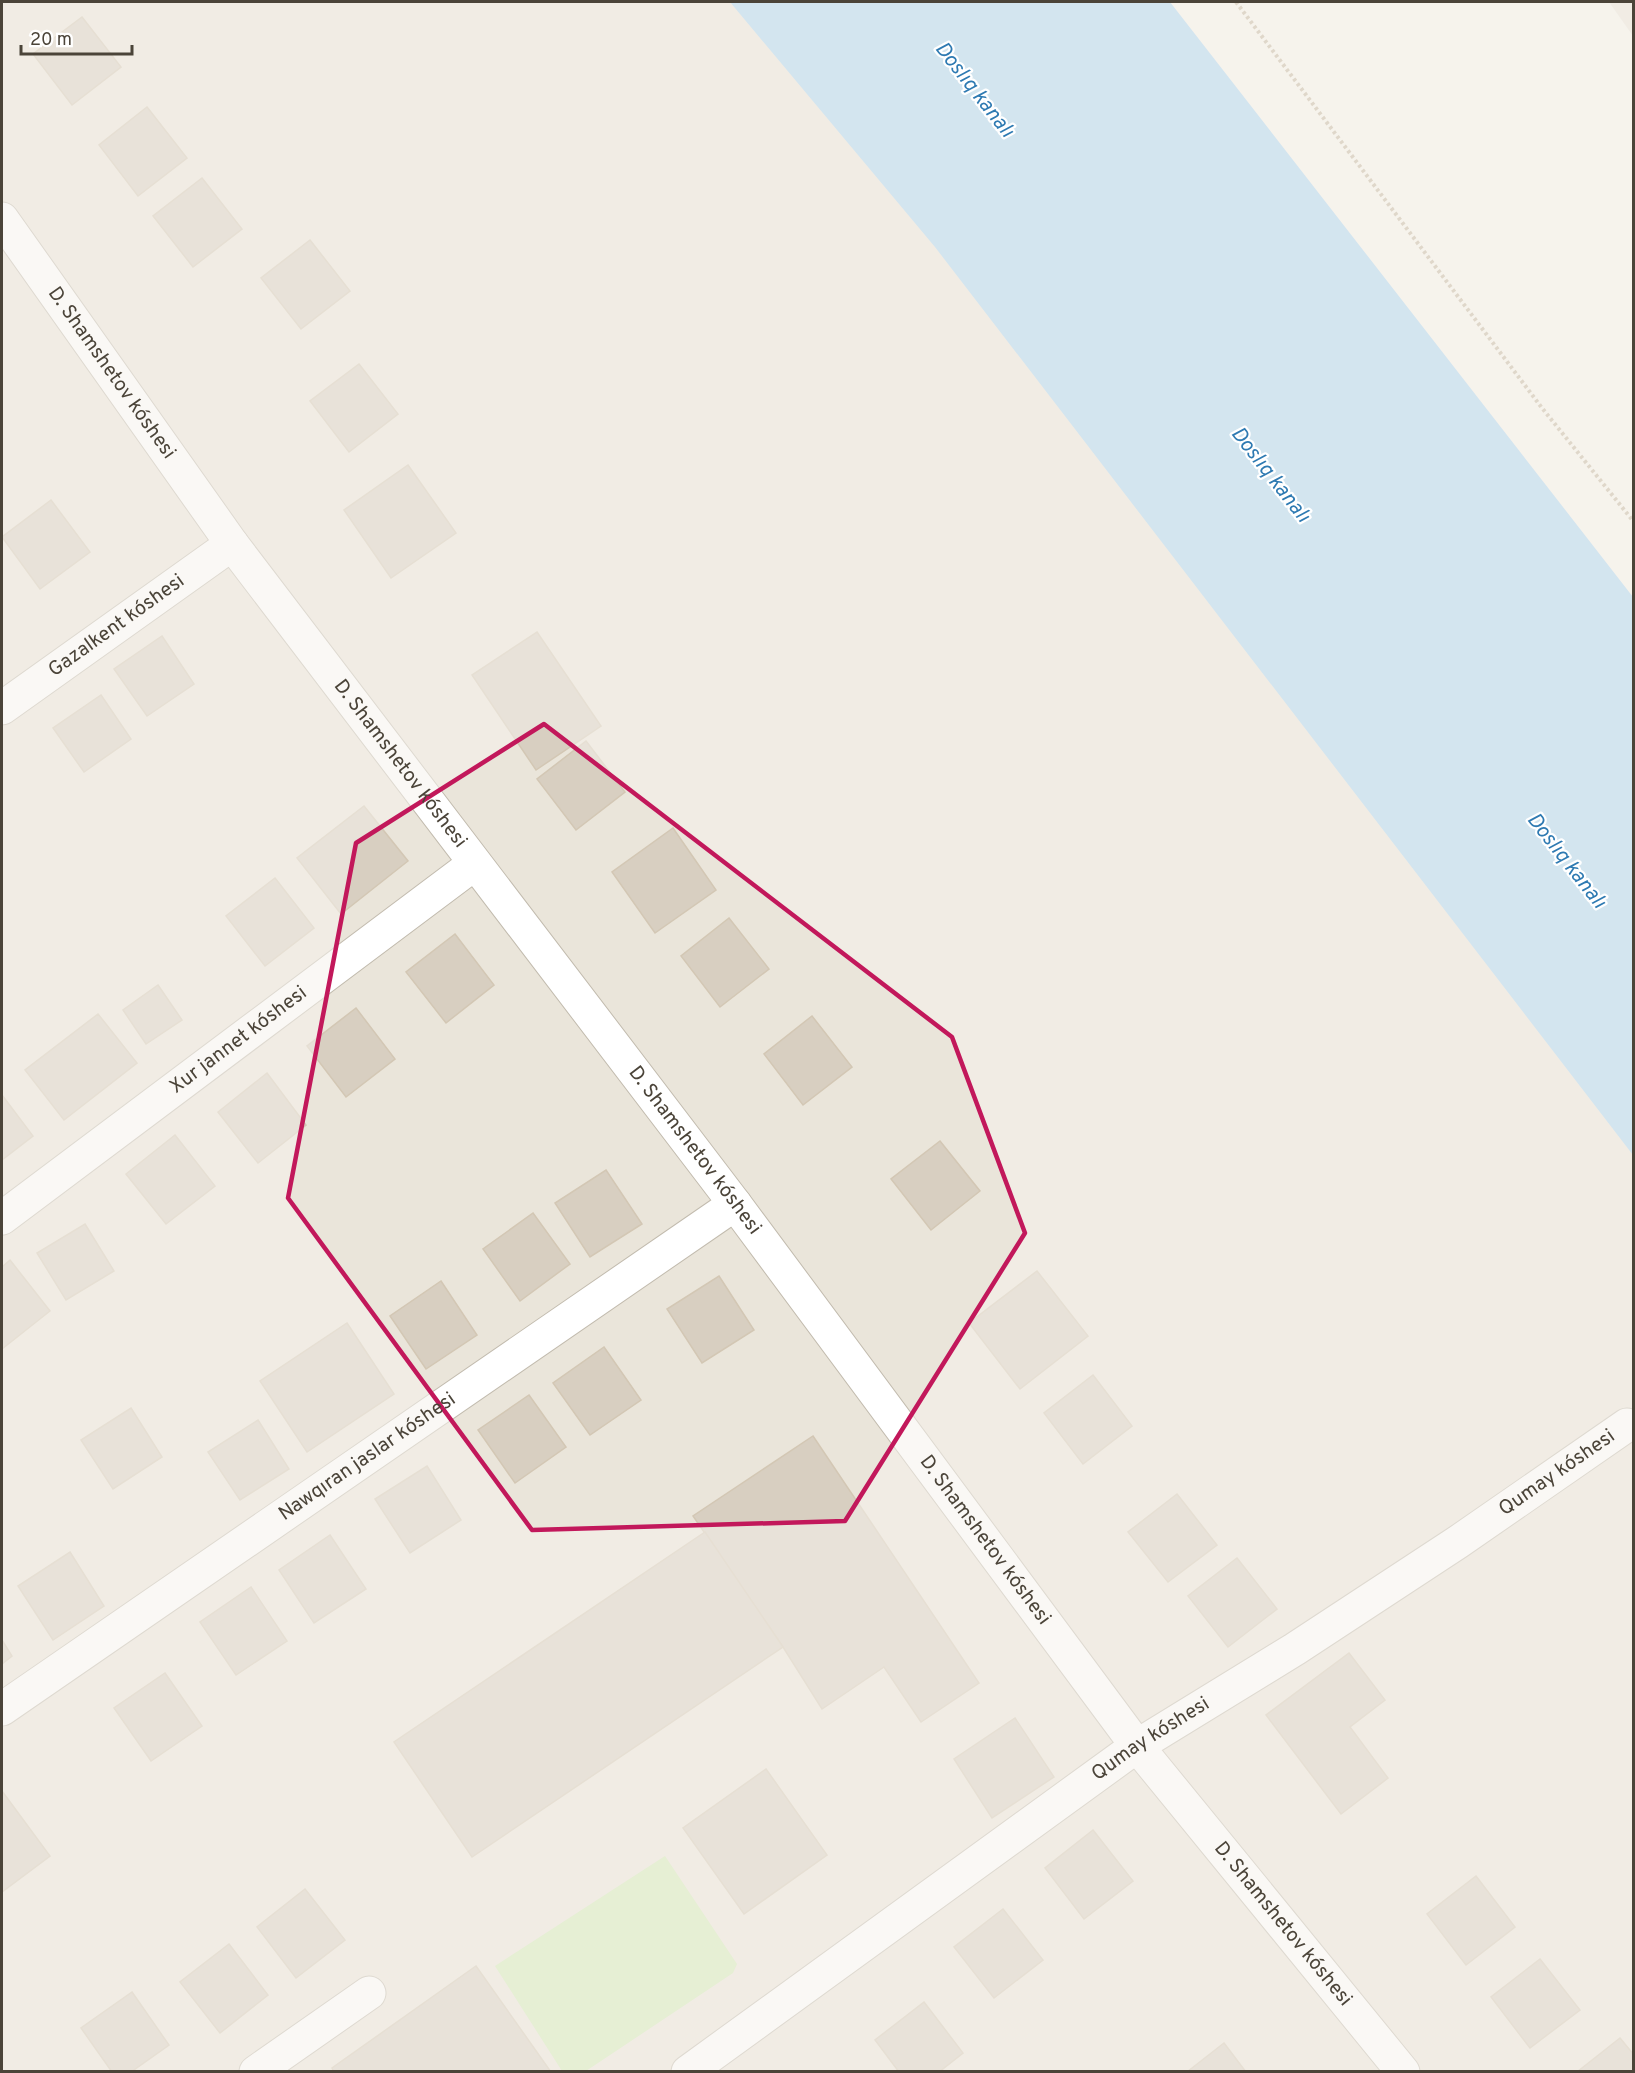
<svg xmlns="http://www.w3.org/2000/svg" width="1635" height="2073" font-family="Overpass,sans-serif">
  <rect width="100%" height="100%" fill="#f6f3ec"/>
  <g fill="#eae5da">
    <polygon points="2,2 990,2 1633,828 1633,2071 2,2072"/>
    <polygon points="1609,2 1633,2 1633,36"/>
  </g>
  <polygon fill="#d2eab5" points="665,1856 737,1964 733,1973 586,2071 562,2071 495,1966"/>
  <polygon fill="#a9d4f2" points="730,2 1170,2 1633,597 1633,1155 935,247"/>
  <g fill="#d8cfc1" stroke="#d3c7b4" stroke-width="1.5">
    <polygon points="82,17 121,67 72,105 33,54"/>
    <polygon points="147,107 187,158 138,196 99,145"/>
    <polygon points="202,178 242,229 193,267 153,216"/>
    <polygon points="310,240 350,291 301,329 261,278"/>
    <polygon points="359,364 398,414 349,452 310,401"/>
    <polygon points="408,465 456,533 391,578 344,510"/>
    <polygon points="51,500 90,552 40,589 2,537"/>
    <polygon points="537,632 601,726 536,770 472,675"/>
    <polygon points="162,636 194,684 147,716 114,669"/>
    <polygon points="101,695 131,739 84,772 53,728"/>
    <polygon points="586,741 625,792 576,830 537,779"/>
    <polygon points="364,806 408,861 341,914 297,858"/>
    <polygon points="673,828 716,890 655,933 612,872"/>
    <polygon points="275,878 314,928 265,966 226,916"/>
    <polygon points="729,918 769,969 720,1007 681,956"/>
    <polygon points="455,934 494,985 446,1023 406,972"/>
    <polygon points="158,985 182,1020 146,1044 123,1010"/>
    <polygon points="356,1008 395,1059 346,1097 307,1046"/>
    <polygon points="98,1014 137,1063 64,1120 25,1070"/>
    <polygon points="812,1016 852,1067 803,1105 764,1054"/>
    <polygon points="267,1073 306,1125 258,1163 218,1112"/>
    <polygon points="2,1095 33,1136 2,1160"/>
    <polygon points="175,1135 215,1186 166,1224 126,1174"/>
    <polygon points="940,1141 980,1191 931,1230 891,1179"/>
    <polygon points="606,1170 642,1224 590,1257 555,1203"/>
    <polygon points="533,1213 570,1264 520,1301 483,1249"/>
    <polygon points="85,1224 114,1271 66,1300 37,1253"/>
    <polygon points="10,1260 50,1311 2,1349 2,1267"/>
    <polygon points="1037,1271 1088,1336 1020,1389 969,1323"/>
    <polygon points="719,1276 754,1330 702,1363 667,1309"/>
    <polygon points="441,1281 477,1335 426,1369 390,1316"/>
    <polygon points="347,1323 394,1394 307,1452 260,1381"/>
    <polygon points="604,1347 641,1400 590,1435 553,1383"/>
    <polygon points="1093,1375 1132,1426 1083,1464 1044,1413"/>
    <polygon points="529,1395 566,1447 515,1483 478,1430"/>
    <polygon points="131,1408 162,1457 113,1489 81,1440"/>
    <polygon points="258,1420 289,1469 240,1500 208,1452"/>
    <polygon points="813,1436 979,1683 921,1722 884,1667 822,1709 783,1647 693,1516"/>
    <polygon points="427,1466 461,1520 410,1553 375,1499"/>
    <polygon points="1177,1494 1217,1545 1168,1582 1128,1532"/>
    <polygon points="705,1532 783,1647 472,1857 394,1742"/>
    <polygon points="330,1535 366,1589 314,1623 279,1570"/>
    <polygon points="70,1552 104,1606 53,1640 18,1586"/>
    <polygon points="1237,1558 1277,1609 1228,1647 1188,1596"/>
    <polygon points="251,1587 287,1641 236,1675 200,1622"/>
    <polygon points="2,1640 12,1656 2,1664"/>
    <polygon points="1349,1653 1385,1700 1350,1727 1388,1778 1341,1814 1266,1715"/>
    <polygon points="165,1673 202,1726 151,1761 114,1708"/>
    <polygon points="1015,1718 1054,1777 992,1818 954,1759"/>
    <polygon points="766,1769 827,1855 744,1914 683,1828"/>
    <polygon points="2,1791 50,1856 2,1892"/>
    <polygon points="1093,1830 1133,1881 1084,1919 1045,1868"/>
    <polygon points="1476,1876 1515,1927 1466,1965 1427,1914"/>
    <polygon points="305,1889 345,1940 296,1978 257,1927"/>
    <polygon points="1003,1909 1043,1960 994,1998 954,1947"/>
    <polygon points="229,1944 268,1995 220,2033 180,1982"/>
    <polygon points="1540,1959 1580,2010 1530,2048 1491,1997"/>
    <polygon points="476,1966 551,2072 334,2072 332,2068"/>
    <polygon points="132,1992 169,2045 131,2072 112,2072 81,2028"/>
    <polygon points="924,2002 963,2053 939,2072 899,2072 875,2040"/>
    <polygon points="1620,2038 1634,2055 1634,2072 1577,2072"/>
    <polygon points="1224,2043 1246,2072 1187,2072"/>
  </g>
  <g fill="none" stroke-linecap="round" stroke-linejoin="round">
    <g stroke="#c2bbae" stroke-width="35">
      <g id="minor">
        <path id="s1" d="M 2,219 L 232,544 L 735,1204 L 1137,1746 L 1403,2072"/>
        <path id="s2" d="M 2,708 L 232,544"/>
        <path id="s3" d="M 2,1218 L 474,864"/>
        <path id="s4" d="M 2,1709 L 735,1204"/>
        <polyline points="256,2072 369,1993"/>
        <path id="s5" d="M 688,2072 L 1137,1746 L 1295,1649 L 1458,1542 L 1627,1425"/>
      </g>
    </g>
    <polyline stroke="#c4b79f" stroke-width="4" stroke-dasharray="3 3" stroke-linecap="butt" points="1236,2 1542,408 1634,522"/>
    <use href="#minor" stroke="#fff" stroke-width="33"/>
  </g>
  <path d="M0 0H1635V2073H0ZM 544,724 L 952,1037 L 1025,1233 L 845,1521 L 532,1530 L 288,1198 L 356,843 Z" fill="#f6f3ec" fill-opacity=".55" fill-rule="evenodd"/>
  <path fill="none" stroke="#c2185b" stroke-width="4.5" stroke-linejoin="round" d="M 544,724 L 952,1037 L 1025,1233 L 845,1521 L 532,1530 L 288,1198 L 356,843 Z"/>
  <g text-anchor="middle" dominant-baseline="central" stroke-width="4.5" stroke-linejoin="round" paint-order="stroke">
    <g font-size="20" fill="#4b4439" stroke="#fff">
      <text stroke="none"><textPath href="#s1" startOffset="189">D. Shamshetov kóshesi</textPath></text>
      <text stroke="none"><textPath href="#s2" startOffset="141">Gazalkent kóshesi</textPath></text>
      <text stroke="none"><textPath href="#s1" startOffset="675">D. Shamshetov kóshesi</textPath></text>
      <text stroke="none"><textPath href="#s3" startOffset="296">Xur jannet kóshesi</textPath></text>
      <text stroke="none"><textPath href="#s1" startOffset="1161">D. Shamshetov kóshesi</textPath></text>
      <text stroke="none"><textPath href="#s4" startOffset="444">Nawqıran jaslar kóshesi</textPath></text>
      <text stroke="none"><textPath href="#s5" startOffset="1056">Qumay kóshesi</textPath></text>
      <text stroke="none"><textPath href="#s1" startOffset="1647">D. Shamshetov kóshesi</textPath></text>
      <text stroke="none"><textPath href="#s5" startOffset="570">Qumay kóshesi</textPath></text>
      <text stroke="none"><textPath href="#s1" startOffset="2133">D. Shamshetov kóshesi</textPath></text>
    </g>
    <g font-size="21" font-style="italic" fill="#2e7ab2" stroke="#fff">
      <text transform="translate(974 90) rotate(52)">Doslıq kanalı</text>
      <text transform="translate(1270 475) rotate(52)">Doslıq kanalı</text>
      <text transform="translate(1566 861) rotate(52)">Doslıq kanalı</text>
    </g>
  </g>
  <rect width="1635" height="2073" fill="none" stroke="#4b4439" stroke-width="6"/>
  <path d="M21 45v9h111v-9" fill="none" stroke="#4b4439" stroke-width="3"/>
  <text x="30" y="45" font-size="18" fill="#4b4439" stroke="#ffffff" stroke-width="4.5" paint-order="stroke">20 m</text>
</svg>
